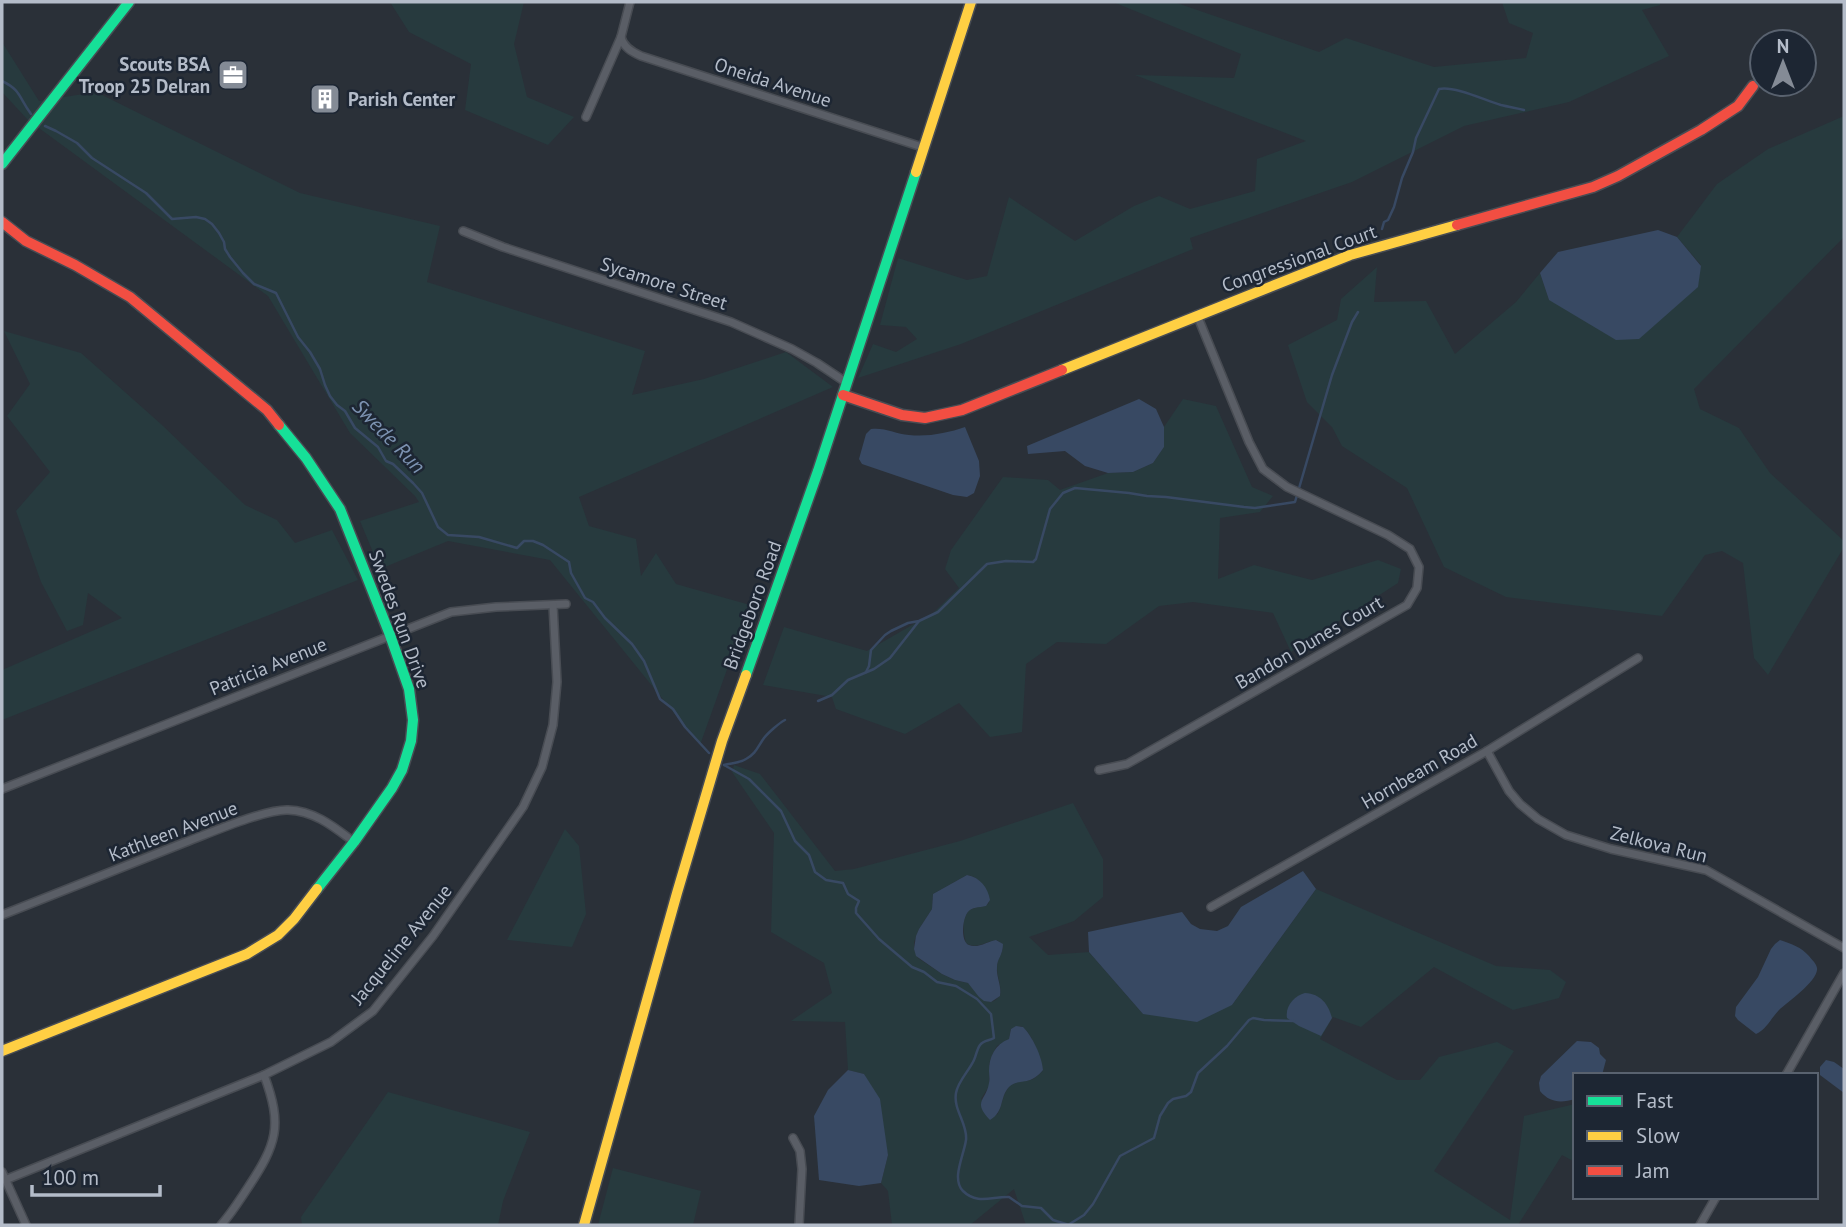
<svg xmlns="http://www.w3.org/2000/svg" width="1846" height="1227" font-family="'PT Sans',sans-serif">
  <rect width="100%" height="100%" fill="#2a3038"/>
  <g fill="#273a3e" fill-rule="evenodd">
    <polygon points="390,2 524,2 514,44 527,97 574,117 548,145 465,110 471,64 409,32"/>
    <polygon points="1113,2 1174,2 1319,52 1346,38 1434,67 1526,58 1533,33 1509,23 1502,2 1660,2 1660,5 1642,10 1669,56 1569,102 1464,126 1352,182 1190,238 1193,249 961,344 858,378 873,344 896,352 917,339 906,327 880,325 898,258 967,280 987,276 1009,197 1075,241 1134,206 1159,196 1190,209 1255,191 1257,159 1306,141 1135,75 1234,78 1241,54"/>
    <polygon points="2,42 39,101 96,92 300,193 440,226 427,282 645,351 632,395 704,379 786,352 833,387 579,497 589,526 636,539 641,576 656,553 676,584 750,605 700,745 550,560 448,541 380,569 360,521 419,502 415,496 350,433 268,296 28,120 2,92"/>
    <polygon points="1844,116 1844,237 1694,389 1700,409 1739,428 1770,473 1844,541 1844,547 1768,675 1754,658 1743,563 1722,551 1705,555 1662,616 1506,597 1444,567 1407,488 1342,446 1332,427 1307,402 1288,345 1337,320 1341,299 1377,267 1374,302 1426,301 1455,354 1516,302 1540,273 1549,300 1701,265 1677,237 1717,184 1768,149"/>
    <polygon points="4,331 81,353 162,425 245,505 277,520 295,543 332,530 358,580 2,720 2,670 122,618 88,593 83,625 67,631 41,582 16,511 50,472 7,416 30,384"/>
    <polygon points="1183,399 1216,406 1252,487 1273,496 1260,512 1220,518 1218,579 1254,565 1312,580 1378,560 1401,569 1398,583 1291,652 1273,613 1193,602 1159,606 1106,644 1057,642 1026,664 1022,732 990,737 959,703 905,734 836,709 832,697 763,685 784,627 867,651 933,613 959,588 945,569 951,550 1003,477 1048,480 1060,490 1108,473 1133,472 1153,463 1164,447 1164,427"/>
    <path d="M 734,765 L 760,774 L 835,871 L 854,869 L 960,841 L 1073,803 L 1103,859 L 1103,897 L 1074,921 L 1029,937 L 1048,955 L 1089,952 L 1143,1014 L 1232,1005 L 1316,889 L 1496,966 L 1550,970 L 1566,982 L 1559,998 L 1513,1010 L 1434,967 L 1361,1027 L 1333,1017 L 1320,1039 L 1397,1080 L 1420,1080 L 1439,1057 L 1497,1042 L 1514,1051 L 1434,1171 L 1510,1220 L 1524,1116 L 1575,1104 L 1575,1162 L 1562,1155 L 1518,1225 L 1026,1225 L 1014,1189 L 970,1225 L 892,1225 L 888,1191 L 881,1183 L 888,1155 L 864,1074 L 848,1070 L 845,1022 L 791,1021 L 832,993 L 824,963 L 771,932 L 774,833 L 732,772 ZM 967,875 C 982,877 985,890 989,903 C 983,908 979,906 972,909 C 961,913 963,934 966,943 C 977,950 986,941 997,940 L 1003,945 C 1003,953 997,959 997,967 C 997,977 1002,986 1000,996 L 994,1001 L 989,1002 L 968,983 L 955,980 L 942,974 L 918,958 L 914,949 L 914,942 L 919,929 L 932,909 L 933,894 ZM 1021,1026 C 1034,1035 1038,1054 1043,1070 C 1029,1087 1025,1077 1013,1084 C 1002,1090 1003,1106 997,1115 L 981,1099 L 989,1086 L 989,1065 L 992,1055 L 997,1046 L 1009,1039 L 1011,1029 Z"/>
    <polygon points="565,829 579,846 586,914 572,947 507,940"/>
    <polygon points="388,1092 530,1132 503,1201 498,1225 302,1225 301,1217"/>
    <polygon points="613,1168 701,1191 693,1225 598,1225"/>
  </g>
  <g fill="#384963">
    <polygon points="1658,230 1677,237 1701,266 1698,287 1639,339 1616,340 1549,300 1540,273 1558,252"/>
    <polygon points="1139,399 1156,409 1164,427 1164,447 1153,463 1133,472 1108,473 1085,466 1065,451 1028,454 1027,446"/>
    <path d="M 965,427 L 979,461 L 980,476 L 974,493 L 967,497 L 953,495 L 862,464 L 859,459 L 866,434 L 871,429 C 884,427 896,434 909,435 C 928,437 948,433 965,427 Z"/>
    <polygon points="1303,871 1316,889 1232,1005 1197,1022 1143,1014 1089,952 1088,932 1182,912 1191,924 1200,929 1217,931 1228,926 1241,907"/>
    <path d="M 967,875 C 980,877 988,888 990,900 L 986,906 C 982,907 974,907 970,910 C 962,915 960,942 969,945 C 977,949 989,941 996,940 L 1003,944 C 1003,955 997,959 997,967 C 996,977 1002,986 1000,996 L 991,1002 L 984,1001 L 979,997 L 968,983 L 955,980 L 942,974 L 916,956 L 914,949 L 916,936 L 919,929 L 932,909 L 933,894 Z"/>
    <path d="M 1780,940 C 1792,944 1801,947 1809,956 C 1812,960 1818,965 1817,970 C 1816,982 1788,1002 1779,1010 C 1771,1018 1767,1029 1756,1034 L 1738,1020 L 1735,1016 L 1736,1007 L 1758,977 L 1771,949 L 1775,944 Z"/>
    <path d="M 1305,993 C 1321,994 1328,1004 1332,1018 L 1321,1036 L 1299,1026 L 1287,1018 C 1285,1006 1294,996 1305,993 Z"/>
    <path d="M 1016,1026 L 1023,1027 C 1032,1036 1042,1056 1043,1070 C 1029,1087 1018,1078 1009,1087 C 999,1098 1005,1111 990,1120 C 972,1101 986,1101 989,1083 C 990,1079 989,1075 989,1071 C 989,1057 995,1044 1009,1039 L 1011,1029 Z"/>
    <path d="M 1577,1041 L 1591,1042 L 1599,1048 L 1600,1054 L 1606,1060 L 1602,1075 L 1575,1075 L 1575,1099 C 1561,1103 1550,1103 1540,1091 L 1539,1083 L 1541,1076 Z"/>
    <polygon points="1826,1060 1834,1062 1844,1069 1844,1093 1820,1075 1820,1067"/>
    <polygon points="848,1070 864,1074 880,1099 888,1155 881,1183 859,1186 819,1180 814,1116 828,1090"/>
  </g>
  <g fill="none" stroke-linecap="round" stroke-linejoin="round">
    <g stroke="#384963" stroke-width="2.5">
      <path d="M 2,81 C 21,90 19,98 31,114"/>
      <polyline points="45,126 56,131 77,143 92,158 146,193 172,219 196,217 205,219 212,224 219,233 224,242 225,249 230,257 243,273 254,284 276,293 298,337 310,352 320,369 325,385 330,396 337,405 345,411 355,428 378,447 386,461 393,464 413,483 422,493 438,527 448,535 479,537 517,548 524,541 533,541 543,545 569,562 571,573 585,598 593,602 605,618 632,644 644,661 660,699 673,709 685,727 709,753"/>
      <path d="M 1382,229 L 1384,222 L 1388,220 L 1394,207 L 1402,178 L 1413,152 L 1416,138 L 1439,89 C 1456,86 1484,100 1501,105 C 1509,107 1516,108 1524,110"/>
      <polyline points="866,672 869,666 871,650 885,635 891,631 908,623 919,621 938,612 987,564 1006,561 1033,562 1036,559 1050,509 1063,493 1075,488 1129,493 1147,496 1166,497 1244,507 1255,508 1295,502 1332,375 1352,322 1358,312"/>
      <polyline points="818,701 832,695 848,680 874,669 890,658 919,621"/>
      <path d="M 724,765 L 749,779 L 781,811 L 795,841 L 809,855 L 815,872 L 826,880 L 843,883 L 848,894 L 859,901 L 856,908 L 856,913 L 879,939 L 912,967 L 924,972 L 937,982 L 956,986 L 977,999 L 991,1014 L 994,1038 C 989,1041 984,1040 980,1045 C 977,1049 976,1056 974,1060 C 969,1071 958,1081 956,1093 C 953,1110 968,1124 966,1140 C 964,1155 951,1179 963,1191 C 977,1205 993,1196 1009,1197 L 1022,1206 L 1041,1208 L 1053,1220 L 1069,1225"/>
      <path d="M 724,765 C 731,763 740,763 746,759 C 756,754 758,746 764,738 C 768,733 779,723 785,720"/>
      <polyline points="1068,1225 1084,1215 1093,1204 1120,1156 1154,1138 1160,1116 1168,1103 1173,1099 1186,1096 1191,1092 1198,1073 1227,1046 1249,1020 1253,1018 1264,1020 1294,1021"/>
    </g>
    <g stroke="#484c53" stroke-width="10">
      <g id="street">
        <path d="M 621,37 C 623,47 632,52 641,56 L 922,147"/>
        <polyline points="586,117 621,37 630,2"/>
        <polyline points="463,231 503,247 731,322 792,349 817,363 847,383"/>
        <polyline points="1487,751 1509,791 1520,804 1538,819 1566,835 1611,849 1706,870 1844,948"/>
        <polyline points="1099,770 1127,764 1407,605 1417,588 1419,567 1410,549 1388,535 1287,487 1263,469 1249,442 1197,315"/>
        <polyline points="2,789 451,612 496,607 566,604"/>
        <polyline points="1211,907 1487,751 1638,658"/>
        <path d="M 2,915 C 63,891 125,866 186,842 C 210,833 265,809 288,810 C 315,811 334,827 354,842"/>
        <polyline points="1786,1075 1844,973"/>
        <polyline points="793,1138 800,1151 802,1169 799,1225"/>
        <polyline points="2,1172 26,1225"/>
        <polyline points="5,1180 264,1075 331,1042 373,1011 433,936 523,807 542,767 553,725 557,682 553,605"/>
        <path d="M 221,1225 C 231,1214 239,1201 247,1189 C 277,1144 283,1126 264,1075"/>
        <polyline points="1700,1225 1716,1197"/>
      </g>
    </g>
    <g stroke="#484c53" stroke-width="13">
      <g id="fast">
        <polyline points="2,164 129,2"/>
        <polyline points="279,425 306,458 340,509 390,635 409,689 413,720 411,741 402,770 392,788 354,842 317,889"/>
        <polyline points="746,675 818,471 916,172"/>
      </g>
    </g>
    <g stroke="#484c53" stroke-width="13">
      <g id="slow">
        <polyline points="916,172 971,2"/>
        <polyline points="1062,370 1350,255 1457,225"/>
        <polyline points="2,1051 247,954 278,935 294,919 317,889"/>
        <polyline points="584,1225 677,893 722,741 746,675"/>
      </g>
    </g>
    <g stroke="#484c53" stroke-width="13">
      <g id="jam">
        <polyline points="2,222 26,241 75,265 130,297 267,410 279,425"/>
        <polyline points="1457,225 1593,187 1618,176 1701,130 1738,106 1753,86"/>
        <polyline points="843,395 902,415 925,418 962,410 1062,370"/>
      </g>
    </g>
    <use href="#street" stroke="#5a5e66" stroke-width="7"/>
    <use href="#fast" stroke="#16e098" stroke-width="10"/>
    <use href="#slow" stroke="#ffcf43" stroke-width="10"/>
    <use href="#jam" stroke="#f24e42" stroke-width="10"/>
  </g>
  <defs>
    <g id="office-square" transform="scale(1.575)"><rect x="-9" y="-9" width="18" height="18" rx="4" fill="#848b96" stroke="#1d2633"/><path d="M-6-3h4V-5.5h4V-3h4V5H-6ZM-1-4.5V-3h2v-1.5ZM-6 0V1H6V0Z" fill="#fff"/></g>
    <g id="building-square" transform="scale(1.575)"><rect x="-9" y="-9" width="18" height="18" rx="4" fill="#848b96" stroke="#1d2633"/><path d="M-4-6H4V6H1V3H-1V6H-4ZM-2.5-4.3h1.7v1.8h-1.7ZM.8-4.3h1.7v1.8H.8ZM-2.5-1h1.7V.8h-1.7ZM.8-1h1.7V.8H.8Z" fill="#fff"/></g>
  </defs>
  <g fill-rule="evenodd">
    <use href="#office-square" x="233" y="75"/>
    <use href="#building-square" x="325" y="99"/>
  </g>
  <g text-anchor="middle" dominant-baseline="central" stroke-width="5" stroke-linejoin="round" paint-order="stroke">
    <g font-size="19" font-weight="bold" fill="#b4bcc9" stroke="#1d2633" text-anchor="end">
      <text x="210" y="64">Scouts BSA<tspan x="210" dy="22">Troop 25 Delran</tspan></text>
      <text x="348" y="99" text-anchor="start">Parish Center</text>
    </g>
    <g font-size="19" fill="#b4bcc9" stroke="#1d2633">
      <text transform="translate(773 82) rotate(18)">Oneida Avenue</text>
      <text transform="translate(1299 258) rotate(-20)">Congressional Court</text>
      <text transform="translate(664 283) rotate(18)">Sycamore Street</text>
      <text transform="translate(752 605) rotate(-70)">Bridgeboro Road</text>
      <text transform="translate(400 619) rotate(70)">Swedes Run Drive</text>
      <text transform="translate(1309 642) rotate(-30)">Bandon Dunes Court</text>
      <text transform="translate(268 666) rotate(-22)">Patricia Avenue</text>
      <text transform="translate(1419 771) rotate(-30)">Hornbeam Road</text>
      <text transform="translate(173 831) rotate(-21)">Kathleen Avenue</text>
      <text transform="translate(1659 844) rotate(14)">Zelkova Run</text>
      <text transform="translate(401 944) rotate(-51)">Jacqueline Avenue</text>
    </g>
    <g font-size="21" font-style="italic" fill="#7c92b1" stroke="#1d2633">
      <text transform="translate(389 436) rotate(46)">Swede Run</text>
    </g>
  </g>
  <rect width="1846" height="1227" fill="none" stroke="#b4bcc9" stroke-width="7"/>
  <rect x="1573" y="1073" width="245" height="126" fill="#1d2633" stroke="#59626f" stroke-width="2"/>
  <rect x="1587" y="1096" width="35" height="10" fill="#16e098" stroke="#59626f" stroke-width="2"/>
  <text x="1636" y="1108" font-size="21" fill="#b4bcc9">Fast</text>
  <rect x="1587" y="1131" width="35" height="10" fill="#ffcf43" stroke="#59626f" stroke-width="2"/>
  <text x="1636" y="1143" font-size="21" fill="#b4bcc9">Slow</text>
  <rect x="1587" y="1166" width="35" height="10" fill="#f24e42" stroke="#59626f" stroke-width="2"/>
  <text x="1636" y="1178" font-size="21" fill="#b4bcc9">Jam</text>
  <g transform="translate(1783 63)"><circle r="33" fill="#1d2633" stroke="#59626f" stroke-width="2"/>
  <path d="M0-5L12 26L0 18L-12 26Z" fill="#848b96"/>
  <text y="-10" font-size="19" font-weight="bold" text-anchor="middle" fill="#b4bcc9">N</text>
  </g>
  <path d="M32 1185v10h128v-10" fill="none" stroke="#b4bcc9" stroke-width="3.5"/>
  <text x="42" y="1185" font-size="21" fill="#b4bcc9" stroke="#1d2633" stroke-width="5" paint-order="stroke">100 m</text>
</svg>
